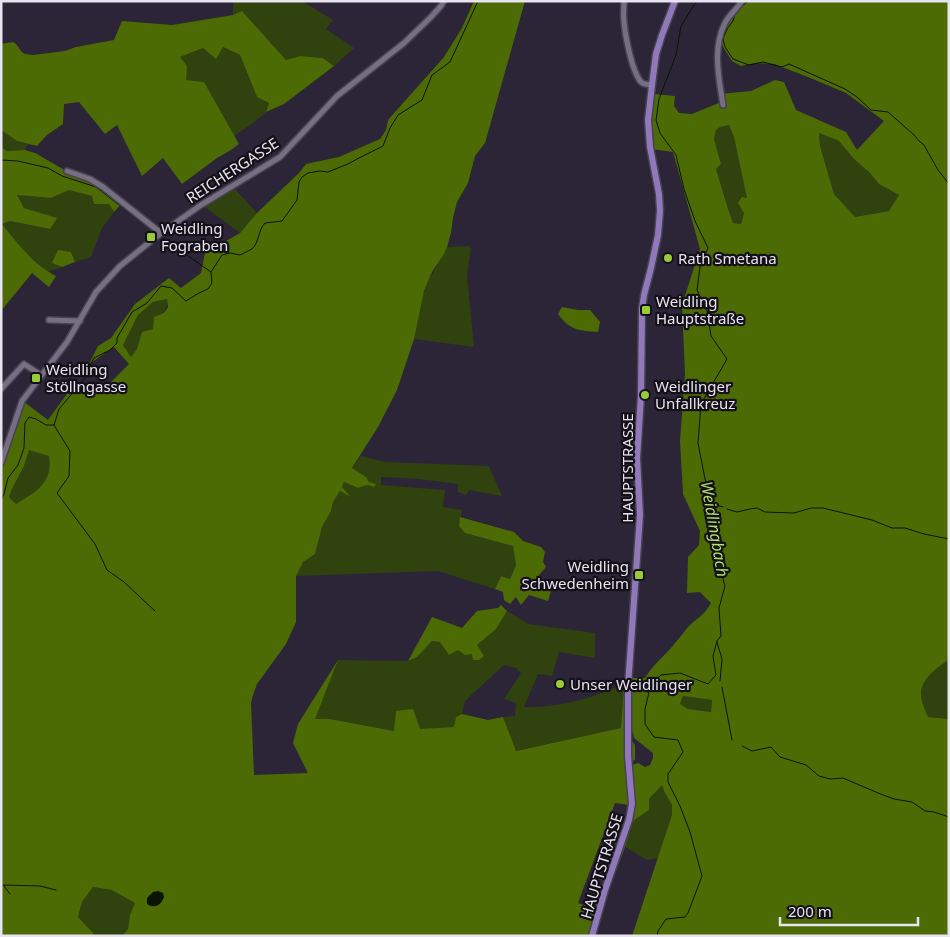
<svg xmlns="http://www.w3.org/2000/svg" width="950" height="937" font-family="'Noto Sans',sans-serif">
  <rect width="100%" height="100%" fill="#2b2537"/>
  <g fill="#30420e">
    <polygon points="233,1 302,1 333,20 326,29 354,48 334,66 323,58 300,56 286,60 242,11 233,15"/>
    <polygon points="222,47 240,55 257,97 269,103 266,112 253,123 234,136 204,82 186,80 180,57 203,48"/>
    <polygon points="729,125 734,137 748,199 741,224 733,223 729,212 716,169 721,164 714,139 716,130 720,127"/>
    <polygon points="1,130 17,141 28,144 25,150 7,151 1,147"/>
    <polygon points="819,133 839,141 854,159 870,173 879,184 899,195 889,211 855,217 834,194 820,146"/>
    <polygon points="232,186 257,213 240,233 202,205"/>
    <polygon points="69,190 92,196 94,204 109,204 114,212 102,228 91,257 75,262 71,252 52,263 62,267 47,272 20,247 2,224 10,221 50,229 56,218 24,208 16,195 51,198"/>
    <path d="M 468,246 L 471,248 L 467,275 L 474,347 L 414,339 C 417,324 419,303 425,289 C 431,274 440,262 447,247 Z"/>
    <path d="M 167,299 C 168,311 160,319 154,329 L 142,332 L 137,349 L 131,357 L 123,345 L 138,314 L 153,302 Z"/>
    <path d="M 29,449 L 49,456 C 53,483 36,492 16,504 L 9,497 L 12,489 L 24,466 Z"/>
    <polygon points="361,456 386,462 489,466 502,496 469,490 466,495 458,492 458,484 419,479 381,477 381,485 445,490 443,507 462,510 459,525 465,533 513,546 516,565 510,579 501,576 495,589 438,571 296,576 303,562 315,554 322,527 331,511 333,502 340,490 350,496 342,487 344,482 358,488 367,485 374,487 375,484 369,482 366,477 352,469"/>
    <path d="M 507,611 L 528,624 L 595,633 L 595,658 L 559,652 L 552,676 L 538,674 L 524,707 C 558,708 595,698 624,683 L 621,728 L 515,751 L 503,717 L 515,716 L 516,703 L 504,699 L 521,673 L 516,668 L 504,665 L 465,701 L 462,714 L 456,717 L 455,727 L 394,731 L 330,719 L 314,719 L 338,660 L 408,661 L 417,657 L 432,641 L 440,642 L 458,650 L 477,645 L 496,629 Z"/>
    <path d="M 949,660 L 949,719 L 928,717 C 925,710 921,701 921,694 C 921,679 937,667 949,660 Z"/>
    <polygon points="683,696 712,700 711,712 688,709 680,704"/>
    <polygon points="662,784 665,793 672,805 672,815 658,858 647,860 625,847 633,821 649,810 649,799"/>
    <polygon points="93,887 112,890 136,903 130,915 128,929 122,936 96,936 78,917 82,902"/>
  </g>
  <g fill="#4d6b04" fill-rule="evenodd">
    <path d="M 474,1 L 525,1 L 485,143 L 475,156 L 468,183 L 457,202 L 453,218 L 451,233 L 447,247 L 444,254 L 432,272 L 424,291 L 414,339 L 397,390 L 378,427 L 352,468 L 366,477 L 369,482 L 376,484 L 374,487 L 367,485 L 358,488 L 344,482 L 342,487 L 351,497 L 340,491 L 333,502 L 331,511 L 322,527 L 315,554 L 303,562 L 296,576 L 296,622 L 286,644 L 257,684 L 253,695 L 251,703 L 254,775 L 308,773 L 293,743 L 298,724 L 338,660 L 315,719 L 330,719 L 394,731 L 396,711 L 413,709 L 420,729 L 454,727 L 456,717 L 462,714 L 488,720 L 503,717 L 516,751 L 621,728 L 624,683 L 632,678 L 645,678 C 652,666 662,658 671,648 C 677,641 683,633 689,626 C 698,617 704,616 711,603 L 700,592 L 687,593 L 688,557 L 699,545 L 700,531 L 683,494 L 680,441 L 685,374 L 682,305 L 700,249 L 673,152 L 651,149 L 650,106 L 654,94 L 675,96 L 674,106 L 679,113 L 692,114 L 721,102 L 720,94 L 751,91 L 775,80 L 784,82 L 796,110 L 846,132 L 857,150 L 884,121 L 846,93 L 808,77 L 774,64 L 755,63 L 741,66 L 732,61 L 723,47 L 720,38 L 727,20 L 740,1 L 949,1 L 949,660 C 937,667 921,679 921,694 C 921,701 925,710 928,717 L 949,719 L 949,936 L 632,936 L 672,815 L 672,805 L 665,793 L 662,785 L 649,799 L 649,810 L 633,821 L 625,847 L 605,901 L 602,910 L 602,916 L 595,936 L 122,936 L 128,929 L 130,915 L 135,903 L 112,890 L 93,887 L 82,902 L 78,917 L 96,936 L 1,936 L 1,467 L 23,401 L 48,420 L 72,387 L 100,393 L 129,364 L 114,347 L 89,364 L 98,346 L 111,338 L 135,304 L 169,278 L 181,288 L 201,273 L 205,253 L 240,233 L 257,213 L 299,173 L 306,164 L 339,157 L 380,139 L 386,130 L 388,120 L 444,57 L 462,28 ZM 729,125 L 734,137 L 747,198 L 742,197 L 738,203 L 744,213 L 741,224 L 733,223 L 729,212 L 716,169 L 721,164 L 714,139 L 716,130 L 720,127 ZM 819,133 L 839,141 L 854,159 L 870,173 L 879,184 L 899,195 L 889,211 L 855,217 L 834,194 L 820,146 ZM 167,299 L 168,307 L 164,313 L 154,317 L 153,329 L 142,332 L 137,349 L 131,357 L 123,345 L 138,315 L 153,302 ZM 29,450 L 49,456 C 53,483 36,492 16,504 L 9,497 L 12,489 L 24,466 ZM 683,696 L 712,700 L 711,712 L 688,709 L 680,704 ZM 631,731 L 633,732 L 634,738 L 653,753 L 653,758 L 650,765 L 645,767 L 638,763 L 632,765 L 631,762 L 635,760 L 635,745 L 631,740 ZM 615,803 L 629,805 L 627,818 L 595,909 L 578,903 Z"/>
    <path d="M 242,11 L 286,60 L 300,56 L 323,58 L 334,66 L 284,104 L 266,112 L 269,103 L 257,97 L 240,55 L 223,47 L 216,59 L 203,48 L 180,57 L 187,66 L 186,80 L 204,82 L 239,144 L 231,150 L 217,158 L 182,184 L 163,158 L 142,176 L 117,125 L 105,134 L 79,102 L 64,104 L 63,124 L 47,135 L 37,146 L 17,141 L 1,130 L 1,44 L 13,42 C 19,45 19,51 25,54 L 33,55 L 65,51 L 76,47 L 114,40 L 122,21 L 172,25 L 233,15 Z"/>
    <path d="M 1,147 L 7,151 L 25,150 L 35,153 L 68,172 L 101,187 L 123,202 L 114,212 L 109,204 L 94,204 L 92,196 L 69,190 L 51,198 L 17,195 L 24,208 L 57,218 L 50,229 L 10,221 L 2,224 C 17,243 34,265 56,276 L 49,287 L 32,273 L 1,311 Z"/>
    <polygon points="58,250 71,252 75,262 62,267 52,263"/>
    <path d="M 562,307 L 578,310 L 590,310 L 600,322 L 598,332 C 580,331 569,330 558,314 Z"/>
    <polygon points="460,517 514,532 523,541 541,547 545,552 543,562 546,567 539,575 552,588 548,601 529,595 521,605 516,597 510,604 504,600 503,592 495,589 501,576 510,579 516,565 513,546 465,533 459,526"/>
    <polygon points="501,605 507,611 496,629 477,645 484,656 479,660 473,660 472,654 465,655 458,650 449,655 440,642 432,641 417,657 408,661 432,617 462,628 477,611 498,608"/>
  </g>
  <path fill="#0a1400" d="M 158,891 L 163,893 L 164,897 C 161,905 155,909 147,904 L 147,898 L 153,892 Z"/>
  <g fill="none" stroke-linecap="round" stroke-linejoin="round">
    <g stroke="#0a1400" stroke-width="1">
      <polyline points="748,1 739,9 735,14 733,21 727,29 723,39 725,47 733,59 749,65 763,62 782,67 789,64 845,89 857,97 871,110 888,112 914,135 919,141 924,145 938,170 949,184"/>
      <polyline points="1,160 18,161 48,168 62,176 96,187 154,232"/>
      <polyline points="161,237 211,272"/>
      <polyline points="54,425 70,451 69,476 57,493 95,544 107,570 124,582 155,611"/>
      <path d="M 1,501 L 4,494 L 8,478 L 18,465 L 24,448 L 25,423 L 29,417 L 36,419 L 46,425 L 54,425 L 59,409 L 86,377 L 89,367 L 94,358 L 110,350 L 117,343 L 117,338 L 132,312 L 147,303 L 161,286 L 172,288 L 186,301 L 199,293 L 208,289 L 212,283 L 211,272 L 222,255 L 230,253 L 240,255 C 244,253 248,251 252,249 C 259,243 258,230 265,223 L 282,221 L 297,200 L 299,182 L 302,177 L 308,173 L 320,171 L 328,172 L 348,164 L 357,159 L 383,146 L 390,128 L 398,115 L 422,100 L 432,75 L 450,62 L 478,1"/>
      <polyline points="714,504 723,507"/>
      <polyline points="727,509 737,512 750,509 757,508 765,512 794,513 811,508 823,508 872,520 892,528 905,528 924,534 949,539"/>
      <polyline points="717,642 722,659 720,681"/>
      <polyline points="722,687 732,740"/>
      <polyline points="742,746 752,751 771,747 780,757 806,765 819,776 830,779 843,778 878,793 894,799 912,802 925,811 934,812 949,817"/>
      <polyline points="3,885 40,886 56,890"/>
      <polyline points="4,886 10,894"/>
      <polyline points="657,936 658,931 666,919 685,917 688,913 702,876 690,832 680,806 668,782 668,774 683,752 678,740 654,737 645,724 645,709 651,684 661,675 680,673 708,684 716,675 713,656 717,641 721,636 719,608 725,586 720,568 715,510 705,479 698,443 701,404 727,359 711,336 707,311 697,290 700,267 708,248 695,221 684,189 676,155 660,133 656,120 659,99 676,55 681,26 694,5 698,1"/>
    </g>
    <g stroke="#474150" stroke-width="8">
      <g id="minor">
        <path d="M 624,1 C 624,8 623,15 624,21 C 625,35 632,72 641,82 C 644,85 648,84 652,85"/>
        <path d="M 723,105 C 719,79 712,48 725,23 C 729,15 737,9 742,1"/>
        <polyline points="67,171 90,179 103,187 161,233"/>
        <polyline points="49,320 80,321"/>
        <polyline points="1,389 24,364 41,375"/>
        <polyline points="1,463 22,401 67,342 96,292 120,266 161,233 201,205 280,157 337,96 404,43 430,18 441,6 444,1"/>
      </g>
    </g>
    <g stroke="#474150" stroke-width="9">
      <polyline id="major" points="592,936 605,890 629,820 632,804 628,756 628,686 640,515 637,458 641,396 642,309 644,295 651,268 658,235 660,211 659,194 650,147 648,120 652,85 656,54 662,35 675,1"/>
    </g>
    <use href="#minor" stroke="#766f84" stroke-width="5"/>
    <use href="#major" stroke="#9079ba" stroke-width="6"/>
  </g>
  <g fill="#99cb36" stroke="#131018" stroke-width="2">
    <rect x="146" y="232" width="10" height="10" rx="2.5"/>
    <circle cx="668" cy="258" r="5"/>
    <rect x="641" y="305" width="10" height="10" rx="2.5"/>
    <rect x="31" y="373" width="10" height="10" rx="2.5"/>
    <circle cx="645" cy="395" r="5"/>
    <rect x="634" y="570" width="10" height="10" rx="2.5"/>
    <circle cx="560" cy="684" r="5"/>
  </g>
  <g text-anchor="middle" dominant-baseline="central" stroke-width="4.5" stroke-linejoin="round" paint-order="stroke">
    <g font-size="15" fill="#e7e4f0" stroke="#131018">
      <text transform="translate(232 170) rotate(-33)">REICHERGASSE</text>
      <text transform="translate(627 468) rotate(-90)">HAUPTSTRASSE</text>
      <text transform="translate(601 866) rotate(-73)">HAUPTSTRASSE</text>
    </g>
    <g font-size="15" fill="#e7e4f0" stroke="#131018" text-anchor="start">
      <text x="161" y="228">Weidling<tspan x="161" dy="17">Fograben</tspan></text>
      <text x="678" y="258">Rath Smetana</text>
      <text x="656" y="301">Weidling<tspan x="656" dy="17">Hauptstraße</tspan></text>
      <text x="46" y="369">Weidling<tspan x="46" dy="17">Stöllngasse</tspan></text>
      <text x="655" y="386">Weidlinger<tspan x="655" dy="17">Unfallkreuz</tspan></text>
      <text x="629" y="566" text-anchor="end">Weidling<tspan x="629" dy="17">Schwedenheim</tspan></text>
      <text x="570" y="684">Unser Weidlinger</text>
    </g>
    <g font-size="16" font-style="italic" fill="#b3df6a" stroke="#131018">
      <text transform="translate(715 529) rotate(80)">Weidlingbach</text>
    </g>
  </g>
  <rect width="950" height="937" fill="none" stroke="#e7e4f0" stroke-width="5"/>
  <path d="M780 917v8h138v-8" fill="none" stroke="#e7e4f0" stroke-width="2.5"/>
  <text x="788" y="917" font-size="15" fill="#e7e4f0" stroke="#131018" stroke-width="4" paint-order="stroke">200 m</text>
</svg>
